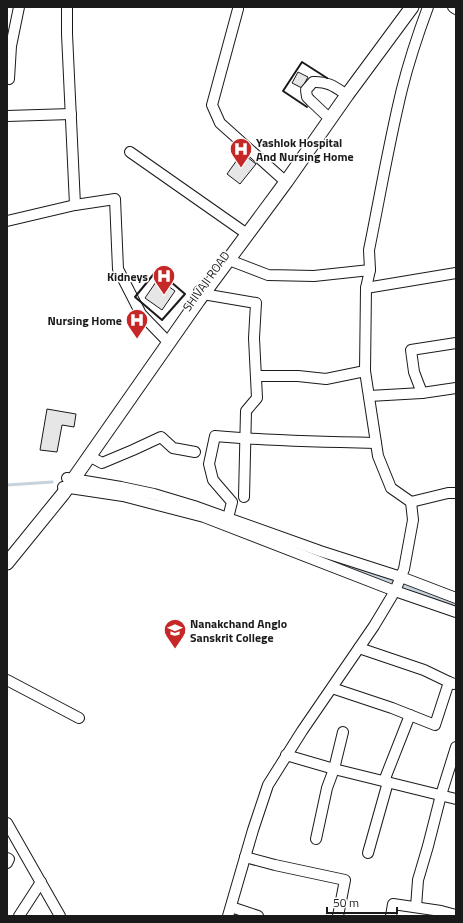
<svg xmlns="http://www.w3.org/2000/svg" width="463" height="923" font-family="'Titillium Web',sans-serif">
  <rect width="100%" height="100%" fill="#fff"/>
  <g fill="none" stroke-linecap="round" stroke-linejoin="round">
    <g stroke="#c6d2dc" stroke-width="3">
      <polyline points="7,485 52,482"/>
      <polyline points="318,556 408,587 456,606"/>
    </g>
  </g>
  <g fill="#e6e6e6" stroke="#1a1a1a">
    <polygon points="298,72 308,77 302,88 292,83"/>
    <polygon points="242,153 256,164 240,184 227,174"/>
    <polygon points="158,279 175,291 162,310 145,298"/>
    <polygon points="47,409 76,414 74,427 62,425 57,452 40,450"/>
  </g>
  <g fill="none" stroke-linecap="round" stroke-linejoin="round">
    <g stroke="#1a1a1a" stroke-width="12">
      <g id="minor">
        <polyline points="67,7 67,34 75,205"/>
        <polyline points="238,7 238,9 212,105 220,123 286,182"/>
        <polyline points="453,7 456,9"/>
        <polyline points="9,79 11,46 19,7"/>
        <polyline points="7,116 71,114"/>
        <path d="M 330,119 L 311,101 L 307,97 L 306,90 L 313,82 C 328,81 335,87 347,95"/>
        <polyline points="130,152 247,234"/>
        <polyline points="7,221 75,205 115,199 118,269 141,314 169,343"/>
        <polyline points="229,260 268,275 314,276 370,270"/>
        <polyline points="366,288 456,273"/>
        <polyline points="199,291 203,294 256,303 254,338 257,398 246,411 244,497"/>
        <polyline points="256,376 298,376 326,379 365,371"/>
        <polyline points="422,393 456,388"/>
        <polyline points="369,396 422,393 414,372 411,350 456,343"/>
        <polyline points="89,456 102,463 133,450 161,437 173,448 195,452"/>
        <polyline points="67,478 121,487 154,494 194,506 320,551 401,577 456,598"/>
        <polyline points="63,487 123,496 204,517 395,591 456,612"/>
        <polyline points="411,502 448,493 456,493"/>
        <path d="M 228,518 L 232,502 L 213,480 L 209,464 L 215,436 C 268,441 322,442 376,443"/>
        <polyline points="359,648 424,670 449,682 454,684"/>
        <polyline points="7,680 79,718"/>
        <polyline points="332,688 392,708 435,725 449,682"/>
        <polyline points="286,755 334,769 456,799"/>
        <polyline points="384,781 410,715"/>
        <polyline points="7,823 60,916"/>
        <polyline points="316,839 327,788 334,769 343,732"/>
        <polyline points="368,853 388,782"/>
        <polyline points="245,857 275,865 345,880 338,916"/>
        <polyline points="7,858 9,859 7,863"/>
        <polyline points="231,907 258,916"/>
        <polyline points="416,907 418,880 428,846 441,795 456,747"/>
        <polyline points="19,916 41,882"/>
        <path d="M 228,916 L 253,830 L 268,785 L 302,731 L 374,626 L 395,591 L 404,569 L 413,520 L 411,502 L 391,488 L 378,456 L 365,371 L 366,288 L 370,270 L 369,250 C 380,196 389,142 402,89 C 409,61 418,34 428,7"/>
        <polyline points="391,916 393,904 441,911 456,915"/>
      </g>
    </g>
    <g stroke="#1a1a1a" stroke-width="15">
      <polyline id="major" points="7,563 63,494 198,301 286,182 347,95 412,7"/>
    </g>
    <use href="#minor" stroke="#fff" stroke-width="10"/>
    <use href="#major" stroke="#fff" stroke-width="13"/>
    <g stroke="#1a1a1a" stroke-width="2">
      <polyline points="307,107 283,91 302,62 327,78"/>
      <polygon points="157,270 185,294 162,320 135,297"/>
    </g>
  </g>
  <defs>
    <g id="hospital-pin" transform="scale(1.15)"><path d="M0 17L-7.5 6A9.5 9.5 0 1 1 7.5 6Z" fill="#c62828" stroke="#fff"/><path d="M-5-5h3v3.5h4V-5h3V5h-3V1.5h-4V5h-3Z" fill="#fff"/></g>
    <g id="university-pin" transform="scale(1.15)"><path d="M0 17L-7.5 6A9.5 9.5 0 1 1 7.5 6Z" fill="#c62828" stroke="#fff"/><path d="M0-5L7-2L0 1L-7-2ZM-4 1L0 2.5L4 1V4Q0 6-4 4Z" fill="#fff"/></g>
  </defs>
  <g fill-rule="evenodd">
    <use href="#hospital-pin" x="241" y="149"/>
    <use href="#hospital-pin" x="164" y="276"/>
    <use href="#hospital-pin" x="137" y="320"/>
    <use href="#university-pin" x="175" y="630"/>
  </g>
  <g text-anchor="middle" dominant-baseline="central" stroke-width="3" stroke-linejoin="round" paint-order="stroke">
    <g font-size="12" font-weight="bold" fill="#1a1a1a" stroke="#fff" text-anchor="start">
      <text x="256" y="142">Yashlok Hospital<tspan x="256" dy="14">And Nursing Home</tspan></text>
      <text x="148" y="276" text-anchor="end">Kidneys</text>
      <text x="122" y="320" text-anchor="end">Nursing Home</text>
      <text x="190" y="623">Nanakchand Anglo<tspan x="190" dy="14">Sanskrit College</tspan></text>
    </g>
    <g font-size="12" fill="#1a1a1a" stroke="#fff">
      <text transform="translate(206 281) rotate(-54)">SHIVAJI ROAD</text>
    </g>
  </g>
  <rect width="463" height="923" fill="none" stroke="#1a1a1a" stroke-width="16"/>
  <path d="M327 907v6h70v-6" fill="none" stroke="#1a1a1a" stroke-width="2"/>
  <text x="333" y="907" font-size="12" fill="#1a1a1a" stroke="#ffffff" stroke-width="3" paint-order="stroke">50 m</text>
</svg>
